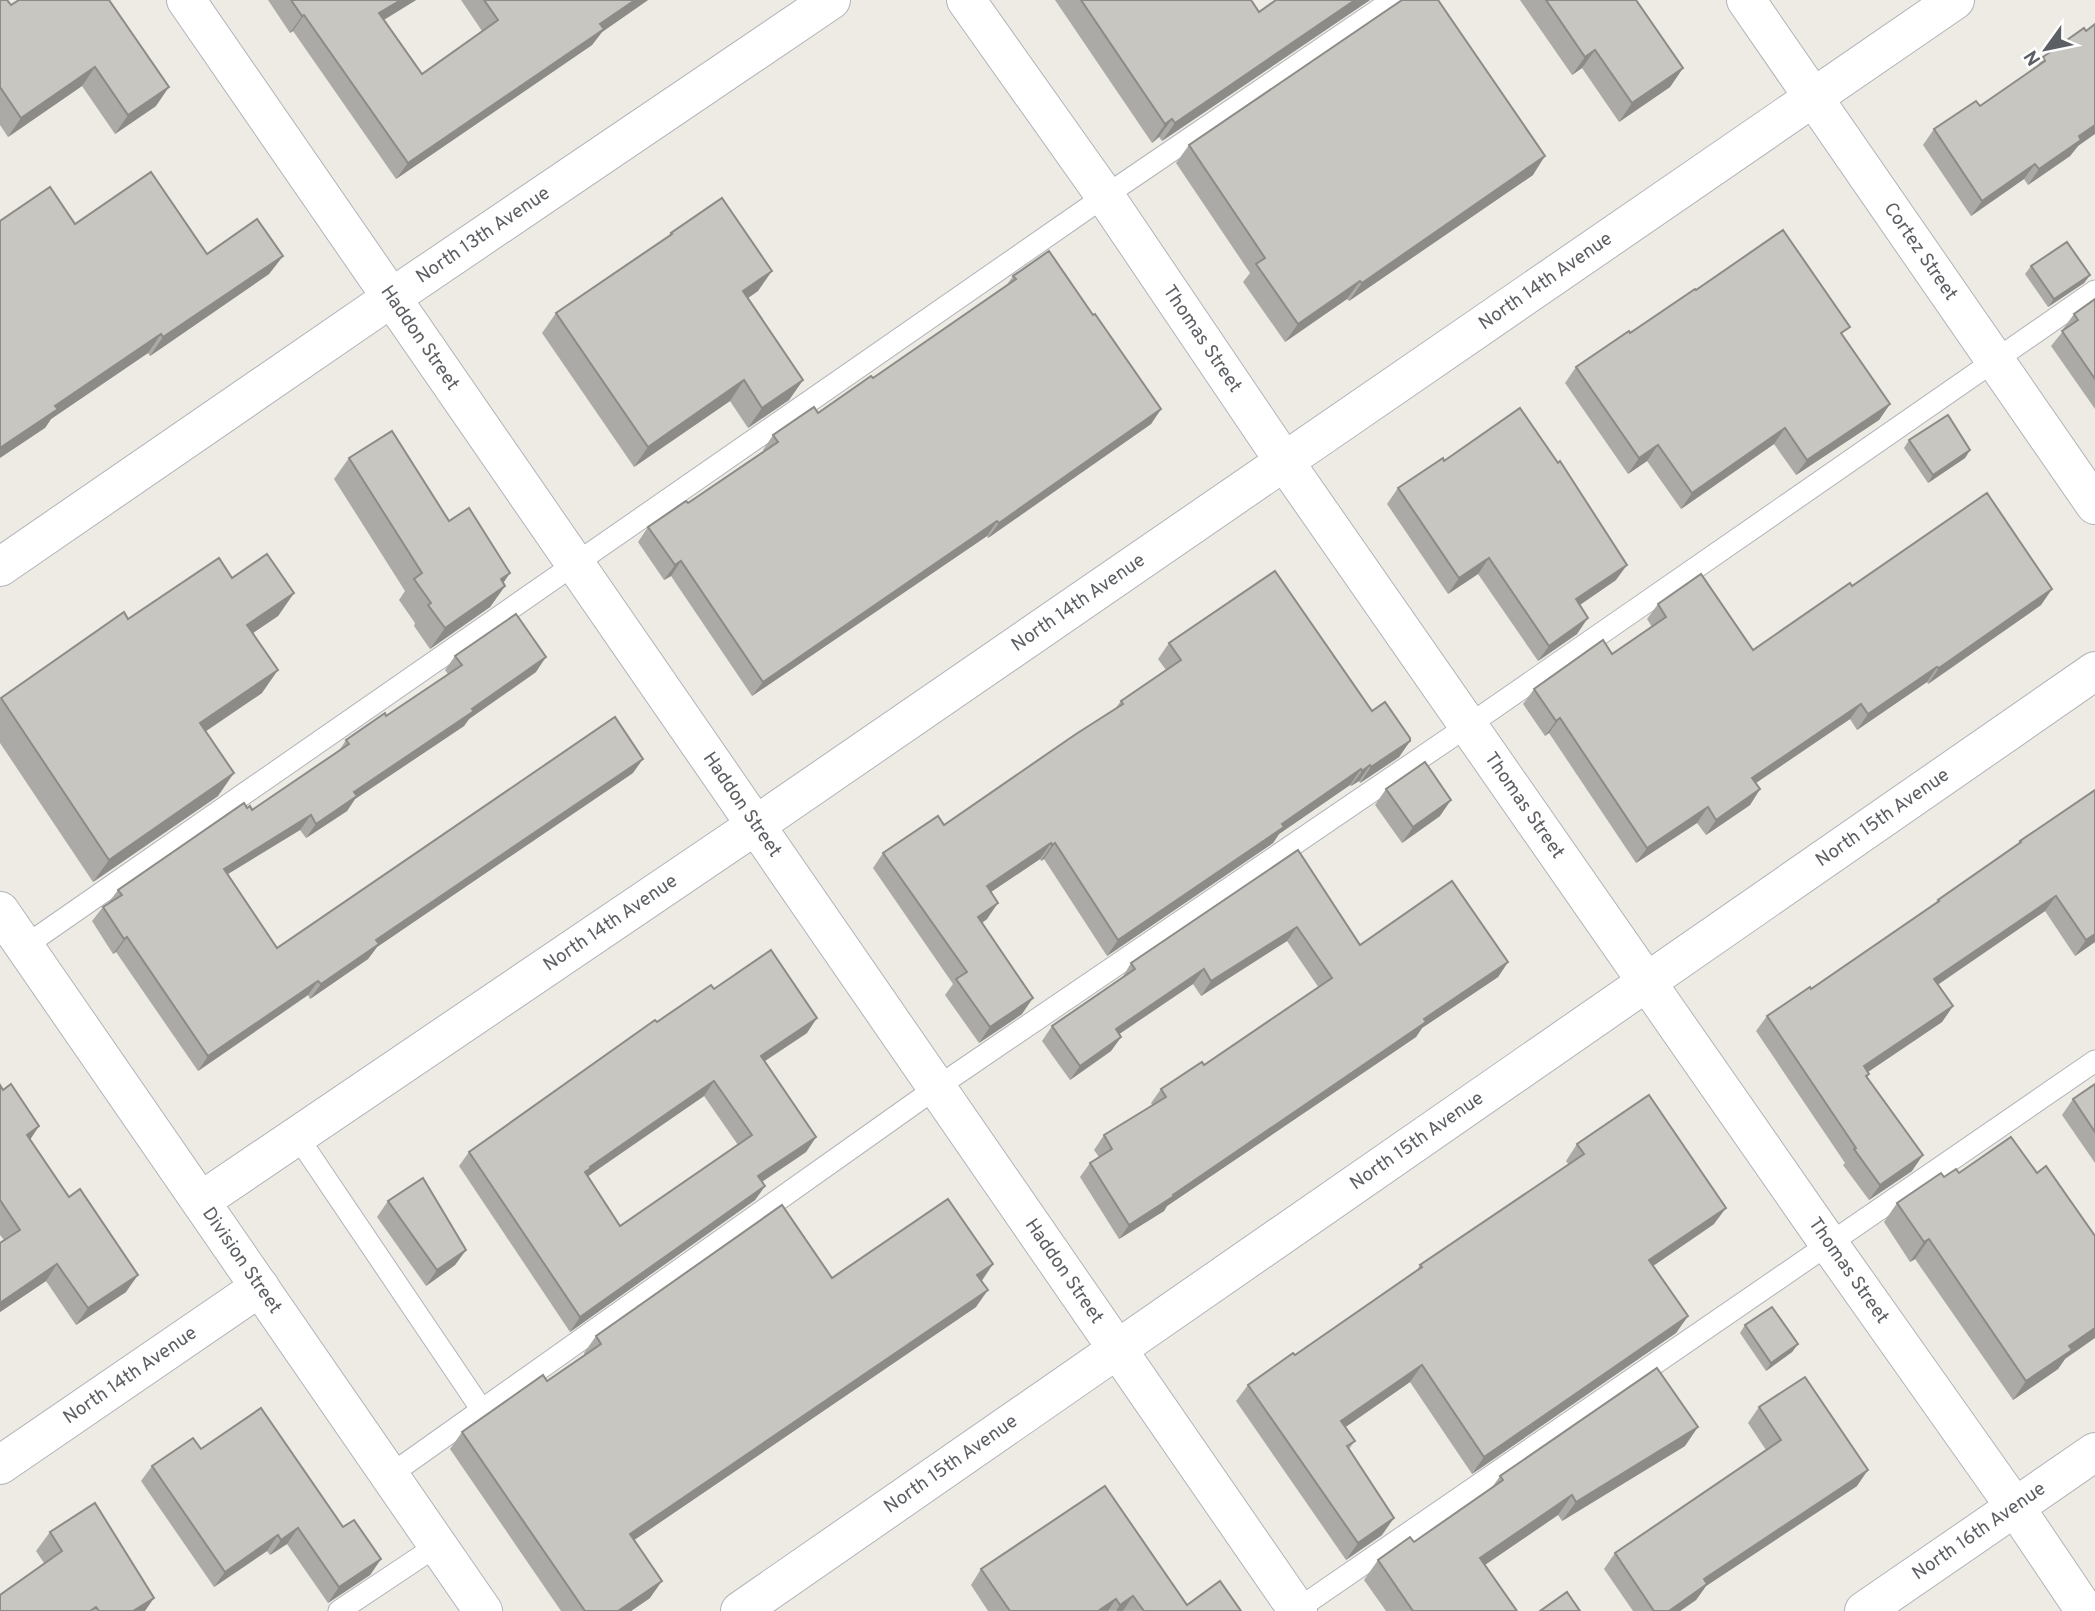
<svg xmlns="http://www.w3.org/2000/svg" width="2095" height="1611" font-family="Overpass,sans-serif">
  <rect width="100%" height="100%" fill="#edebe4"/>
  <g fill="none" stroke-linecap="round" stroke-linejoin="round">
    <g stroke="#b1b4b8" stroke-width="23">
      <g id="lane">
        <polyline points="25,946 1105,196 1393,0"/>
        <polyline points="297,1136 482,1410"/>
        <polyline points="390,1475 936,1088 1469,725 2095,291"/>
        <polyline points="339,1611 438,1545"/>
        <polyline points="1295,1611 2095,1061"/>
      </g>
    </g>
    <g stroke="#b1b4b8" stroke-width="40">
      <g id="street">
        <path id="s1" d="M 186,0 L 1298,1611"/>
        <path id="s2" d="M 966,0 L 1105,196 L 1284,461 L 1829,1244 L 2015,1507 L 2085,1611"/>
        <path id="s3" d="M 1746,0 L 2095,505"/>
        <path id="s4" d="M 0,567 L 391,298 L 831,0"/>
        <path id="s5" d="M 0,911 L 483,1611"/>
        <path id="s6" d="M 201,1201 L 756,825 L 1955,0"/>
        <path id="s7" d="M 0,1465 L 260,1287"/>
        <path id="s8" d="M 740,1611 L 2095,671"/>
        <path id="s9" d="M 1864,1611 L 2095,1452"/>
      </g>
    </g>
    <use href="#lane" stroke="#fff" stroke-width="21"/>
    <use href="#street" stroke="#fff" stroke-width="38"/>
  </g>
  <g fill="#acaaa6" fill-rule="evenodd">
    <polygon points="0,0 11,5 156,106 115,134 82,86 8,137 0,125"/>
    <polygon points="268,0 416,0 384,20 422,74 482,31 461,0 648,0 602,32 592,45 396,179 293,31 290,33"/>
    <polygon points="1055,0 1251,0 1259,12 1276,0 1370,0 1162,141 1159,137 1152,143"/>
    <polygon points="1520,0 1636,0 1683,68 1670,87 1619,122 1582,68 1572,75"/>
    <polygon points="2086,31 2078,146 2070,156 2028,185 2024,179 1971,216 1923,145 1934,129 1980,106 2036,68 2043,57"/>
    <polygon points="1189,145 1533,175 1349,301 1347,299 1285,342 1243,282 1250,273 1176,163"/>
    <polygon points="75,224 207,254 283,256 269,274 150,356 148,353 51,419 45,428"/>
    <polygon points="671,233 758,291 748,298 803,380 789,400 748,428 730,401 634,467 542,333 556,313 668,237"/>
    <polygon points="2031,266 2090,275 2084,283 2048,307 2025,274"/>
    <polygon points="1013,276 1093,315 1161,409 1151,424 988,538 987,536 752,696 671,576 664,580 638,542 648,527 688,503 764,452 763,450 773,435 818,413 873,378 1006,286"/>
    <polygon points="1696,290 1843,336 1890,404 1879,420 1796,475 1774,444 1681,509 1647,461 1628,474 1565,383 1576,367"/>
    <polygon points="2095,299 2095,409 2051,346 2064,330 2063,329 2074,314"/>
    <polygon points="1909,440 1970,450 1965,458 1928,483 1904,448"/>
    <polygon points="349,458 449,521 505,586 490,607 430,649 414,626 415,623 399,600 405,591 334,479"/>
    <polygon points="1444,461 1616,580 1580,605 1577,634 1538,661 1478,574 1448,594 1387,504 1398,488"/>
    <polygon points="232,578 294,593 278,616 253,633 262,693 206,731 218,796 93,882 0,743 0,699 128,619"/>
    <polygon points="1852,586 2052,589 2041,605 1928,684 1927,682 1857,730 1850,719 1756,783 1760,789 1750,805 1706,835 1697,823 1636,863 1549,733 1545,736 1523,704 1534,689 1612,654 1652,627 1647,619 1658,604 1753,650"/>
    <polygon points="1169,643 1372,711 1410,741 1399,757 1360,783 1359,781 1351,786 1350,785 1279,834 1273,843 1107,956 1044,859 1041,861 1040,859 991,892 987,919 982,923 1022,1014 979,1043 945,995 953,984 873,868 883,853 944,825 1115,709 1121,701 1166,670 1158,659"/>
    <polygon points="455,656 536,672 469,719 464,726 355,799 347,811 306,838 300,830 228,874 277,948 633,773 377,947 368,959 310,999 308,995 198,1071 116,952 113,954 92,921 103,907 109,902 118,890 247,808 252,810 339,751 346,740 386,716 448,674 445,670"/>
    <polygon points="1386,789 1440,816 1402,843 1375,805"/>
    <polygon points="2020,841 2095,942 2075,956 2045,911 1938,984 1953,1006 1942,1022 1868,1072 1869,1074 1867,1078 1912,1171 1869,1200 1843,1165 1845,1163 1756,1031 1767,1016 1811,989 1935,904 1938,900 2017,845"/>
    <polygon points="1298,850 1360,945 1508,962 1498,977 1422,1028 1416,1037 1167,1206 1164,1211 1119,1239 1080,1177 1090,1163 1099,1157 1094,1150 1104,1135 1152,1105 1151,1103 1161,1089 1204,1065 1319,988 1287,941 1201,996 1193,984 1119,1034 1121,1037 1111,1051 1070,1080 1042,1041 1052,1026 1122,978 1131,963"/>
    <path d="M 714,989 L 807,1033 L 765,1061 L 816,1137 L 806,1152 L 762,1182 L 765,1186 L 755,1200 L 570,1332 L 459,1166 L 469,1152 L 657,1022 ZM 704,1096 L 738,1145 L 620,1226 L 587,1176 Z"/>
    <polygon points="2095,1084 2095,1163 2062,1115 2073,1099"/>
    <polygon points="0,1085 3,1090 39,1126 30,1139 126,1292 76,1325 46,1281 0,1312 0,1243 4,1240 0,1235"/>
    <polygon points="1577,1144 1714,1224 1653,1266 1688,1316 1676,1333 1472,1474 1410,1382 1345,1427 1355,1441 1349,1449 1382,1535 1346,1560 1236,1401 1248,1385 1295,1355 1416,1272 1420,1265 1569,1165 1566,1161"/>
    <polygon points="388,1201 466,1250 455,1265 426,1286 377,1217"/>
    <polygon points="1897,1203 2065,1359 2058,1369 2013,1400 1915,1259 1910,1262 1884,1222"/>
    <polygon points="993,1264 982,1281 976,1307 634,1540 650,1598 631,1611 561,1611 450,1449 462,1432 547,1381 585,1355 584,1353 596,1336 832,1278"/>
    <polygon points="1745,1325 1798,1344 1792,1352 1766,1371 1740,1333"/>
    <polygon points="1759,1407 1857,1486 1706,1586 1696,1600 1680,1611 1633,1611 1604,1569 1615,1553 1766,1450 1748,1423"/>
    <polygon points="1685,1446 1562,1521 1558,1515 1485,1565 1517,1611 1386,1611 1364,1580 1378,1560 1414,1542 1491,1489 1500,1476"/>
    <polygon points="201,1449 343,1527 381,1559 370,1575 328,1603 287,1544 270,1555 267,1551 214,1587 141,1481 152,1466"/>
    <polygon points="50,1532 145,1611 0,1611 44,1563 36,1551"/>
    <polygon points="981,1569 1187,1605 1241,1611 988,1611 971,1585"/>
  </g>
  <g fill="#8c8b87">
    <polygon points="401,0 416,0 367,30 379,13"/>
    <polygon points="635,0 648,0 602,32 592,45 396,179 408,163"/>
    <polygon points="1355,0 1370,0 1162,141 1175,123"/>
    <polygon points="304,15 293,31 290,33 302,16"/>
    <polygon points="1595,50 1582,68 1572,75 1585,57"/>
    <polygon points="95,67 82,86 8,137 21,118"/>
    <polygon points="1683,68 1670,87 1619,122 1632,103"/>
    <polygon points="169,87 156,106 115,134 128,115"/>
    <polygon points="1172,119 1159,137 1152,143 1165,124"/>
    <polygon points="2095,125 2095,134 2078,146 2070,156 2028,185 2039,169 2079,136"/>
    <polygon points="1545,156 1533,175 1349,301 1362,283"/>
    <polygon points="2035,164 2024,179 1971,216 1982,201"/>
    <polygon points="283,256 269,274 150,356 163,337"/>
    <polygon points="772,271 758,291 729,311 743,291"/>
    <polygon points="2090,275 2084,283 2048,307 2054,299"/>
    <polygon points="1360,281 1347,299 1285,342 1298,324"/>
    <polygon points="161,334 148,353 51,419 45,428 0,458 0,448 55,406"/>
    <polygon points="744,380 730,401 634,467 648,447"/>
    <polygon points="803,380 789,400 748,428 762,408"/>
    <polygon points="1890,404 1879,420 1796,475 1807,460"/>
    <polygon points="1161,409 1151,424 988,538 999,523"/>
    <polygon points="1785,428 1774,444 1681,509 1692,493"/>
    <polygon points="1658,445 1647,461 1628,474 1639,458"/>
    <polygon points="1970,450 1965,458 1928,483 1933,475"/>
    <polygon points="997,521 987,536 752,696 763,682"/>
    <polygon points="1489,558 1478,574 1448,594 1459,578"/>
    <polygon points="681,561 671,576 664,580 675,565"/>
    <polygon points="1627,565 1616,580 1565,615 1576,599"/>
    <polygon points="510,573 498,591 505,586 490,607 430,649 445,628 501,579"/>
    <polygon points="2052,589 2041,605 1928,684 1939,668"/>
    <polygon points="294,593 278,616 231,648 247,625"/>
    <polygon points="1588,618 1577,634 1538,661 1549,646"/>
    <polygon points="546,657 536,672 469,719 464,726 355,799 347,811 306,838 316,824 354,792"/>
    <polygon points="1937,667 1927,682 1857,730 1868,714"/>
    <polygon points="278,670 262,693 184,746 200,723"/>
    <polygon points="1861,704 1850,719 1741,793 1752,778"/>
    <polygon points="1560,718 1549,733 1545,736 1556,721"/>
    <polygon points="1410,741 1399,757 1360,783 1371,767"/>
    <polygon points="643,759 633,773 377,947 368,959 310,999 321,984 376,940"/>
    <polygon points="1370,765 1359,781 1351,786 1362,771"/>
    <polygon points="1361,769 1350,785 1279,834 1273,843 1107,956 1118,940"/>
    <polygon points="234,773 218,796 93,882 109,860"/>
    <polygon points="1760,789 1750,805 1706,835 1716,820"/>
    <polygon points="1451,800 1440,816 1402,843 1413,827"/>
    <polygon points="1708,807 1697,823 1636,863 1647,848"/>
    <polygon points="311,815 300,830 213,883 224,869"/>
    <polygon points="1051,843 1040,859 976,902 987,886"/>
    <polygon points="1055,843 1044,859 1041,861 1052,845"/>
    <polygon points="2056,896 2045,911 1923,995 1934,979"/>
    <polygon points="998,903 987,919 967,933 978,917"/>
    <polygon points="1297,927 1287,941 1201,996 1211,981"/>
    <polygon points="2095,934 2095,942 2075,956 2086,940"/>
    <polygon points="127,937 116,952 113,954 124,939"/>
    <polygon points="1508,962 1498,977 1422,1028 1416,1037 1167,1206 1164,1211 1119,1239 1129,1225 1424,1019"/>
    <polygon points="1204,969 1193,984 1106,1043 1116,1029"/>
    <polygon points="318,981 308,995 198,1071 208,1056"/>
    <polygon points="1033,998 1022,1014 979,1043 990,1027"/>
    <polygon points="1953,1006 1942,1022 1853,1082 1864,1066"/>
    <polygon points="817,1018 807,1033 751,1070 761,1056"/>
    <polygon points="1121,1037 1111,1051 1070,1080 1080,1066"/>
    <polygon points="714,1081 704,1096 584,1179 585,1172 590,1167"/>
    <polygon points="39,1126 28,1143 27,1135"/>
    <polygon points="816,1137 806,1152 748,1191 758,1176"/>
    <polygon points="1923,1155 1912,1171 1869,1200 1880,1185"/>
    <polygon points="765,1186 755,1200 570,1332 580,1317"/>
    <polygon points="1726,1208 1714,1224 1637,1277 1649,1260"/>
    <polygon points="1929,1239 1915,1259 1910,1262 1924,1242"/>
    <polygon points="466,1250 455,1265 426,1286 437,1270"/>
    <polygon points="57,1264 46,1281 0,1312 0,1303"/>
    <polygon points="993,1264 981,1281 977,1275"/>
    <polygon points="138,1275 126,1292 76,1325 88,1308"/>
    <polygon points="988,1290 976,1307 618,1551 630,1534"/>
    <polygon points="1688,1316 1676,1333 1472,1474 1484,1457"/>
    <polygon points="2095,1328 2095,1338 2065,1359 2058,1369 2013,1400 2026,1381 2069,1346"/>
    <polygon points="1798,1344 1792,1352 1766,1371 1771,1363"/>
    <polygon points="1422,1365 1410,1382 1330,1438 1341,1421"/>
    <polygon points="1698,1427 1685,1446 1562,1521 1576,1502"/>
    <polygon points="1868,1470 1857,1486 1706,1586 1696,1600 1680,1611 1669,1611 1704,1579"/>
    <polygon points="1572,1495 1558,1515 1467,1577 1480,1558"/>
    <polygon points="1394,1518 1382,1535 1346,1560 1358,1543"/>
    <polygon points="298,1528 287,1544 270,1555 281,1540"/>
    <polygon points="278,1535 267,1551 214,1587 225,1572"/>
    <polygon points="381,1559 370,1575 328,1603 339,1587"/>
    <polygon points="662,1581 650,1598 631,1611 618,1611"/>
    <polygon points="1133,1596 1123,1611 1116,1611 1120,1605"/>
    <polygon points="154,1598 145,1611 133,1611"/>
    <polygon points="1116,1599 1108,1611 1098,1611"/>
  </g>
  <g fill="#c8c6c1" stroke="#8c8b87" stroke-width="2" fill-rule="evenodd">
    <polygon points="0,0 7,0 11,5 19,0 109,0 169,87 128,115 95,67 21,118 0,87"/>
    <polygon points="291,0 401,0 379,13 422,74 498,20 484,0 635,0 600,24 604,29 408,163 304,15 302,16"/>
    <polygon points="1081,0 1251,0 1259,12 1276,0 1355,0 1175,123 1172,119 1165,124"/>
    <polygon points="1402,0 1438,0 1545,156 1362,283 1360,281 1298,324 1256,264 1265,258 1189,145"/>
    <polygon points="1546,0 1636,0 1683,68 1632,103 1595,50 1585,57"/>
    <polygon points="2095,24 2095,125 2079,136 2081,140 2039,169 2035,164 1982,201 1934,129 1976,101 1980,106 2045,61 2043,57 2084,28 2086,31"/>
    <polygon points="151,172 207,254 257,219 283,256 163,337 161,334 55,406 58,409 0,448 0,221 50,187 75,224"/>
    <polygon points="722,198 772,271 743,291 803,380 762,408 744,380 648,447 556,313 672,234 671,233"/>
    <polygon points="1783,230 1850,327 1841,333 1890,404 1807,460 1785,428 1692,493 1658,445 1639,458 1576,367 1629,331 1630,333 1695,289 1696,290"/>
    <polygon points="2067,242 2090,275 2054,299 2031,266"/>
    <polygon points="1049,251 1093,315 1095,314 1161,409 999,523 997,521 763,682 681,561 675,565 648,527 686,501 688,503 778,442 773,435 814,407 818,413 871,376 873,378 1016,279 1013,276"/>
    <polygon points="2095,299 2095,379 2062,331 2078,320 2074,314"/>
    <polygon points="1520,408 1558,463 1560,461 1627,565 1576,599 1588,618 1549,646 1489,558 1459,578 1398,488 1443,458 1444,461"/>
    <polygon points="1948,415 1970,450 1933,475 1909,440"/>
    <polygon points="392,431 449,521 469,508 510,573 501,579 505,586 445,628 428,605 431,603 414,579 422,573 349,458"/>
    <polygon points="1987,493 2052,589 1939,668 1937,667 1868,714 1861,704 1752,778 1760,789 1716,820 1708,807 1647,848 1560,718 1556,721 1534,689 1603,640 1612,654 1666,617 1658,604 1701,574 1753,650 1850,583 1852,586"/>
    <polygon points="267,554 294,593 247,625 278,670 200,723 234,773 109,860 1,698 124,612 128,619 219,558 232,578"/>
    <polygon points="1275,571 1372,711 1385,702 1410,738 1410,741 1371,767 1370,765 1362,771 1361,769 1282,824 1284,827 1118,940 1055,843 1052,845 1051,843 987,886 998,903 978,917 1033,998 990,1027 956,979 967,972 883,853 938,816 944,825 1076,734 1123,704 1121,701 1181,660 1169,643"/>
    <polygon points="516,614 546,657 472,709 474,711 354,792 357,796 316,824 311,815 224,869 277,948 615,717 643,759 376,940 379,944 321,984 318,981 208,1056 127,937 124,939 103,907 122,895 118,890 244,803 247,808 250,806 252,810 349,744 346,740 385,713 386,716 462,665 455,656"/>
    <polygon points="1425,762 1451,800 1413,827 1386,789"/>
    <polygon points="2095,790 2095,934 2086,940 2056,896 1934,979 1953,1006 1864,1066 1869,1074 1866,1076 1923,1155 1880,1185 1854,1149 1856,1148 1767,1016 1810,987 1811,989 1939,901 1938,900 2021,842 2020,841"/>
    <polygon points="1298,850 1360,945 1452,881 1508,962 1424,1019 1426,1022 1173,1195 1174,1196 1129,1225 1090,1163 1112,1149 1104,1135 1166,1097 1161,1089 1202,1062 1204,1065 1332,978 1297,927 1211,981 1204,969 1116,1029 1121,1037 1080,1066 1052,1026 1135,969 1131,963"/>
    <path d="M 771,950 L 817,1018 L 761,1056 L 816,1137 L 758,1176 L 765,1186 L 580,1317 L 469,1152 L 655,1020 L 657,1022 L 711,985 L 714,989 ZM 714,1081 L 752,1135 L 620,1226 L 585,1172 L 591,1168 L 590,1167 Z"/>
    <polygon points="11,1084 39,1126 27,1135 69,1197 80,1189 138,1275 88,1308 57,1264 0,1303 0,1243 20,1230 0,1200 0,1085 3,1090"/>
    <polygon points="2095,1084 2095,1132 2073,1099"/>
    <polygon points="1649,1095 1726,1208 1649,1260 1688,1316 1484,1457 1422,1365 1341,1421 1355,1441 1347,1446 1394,1518 1358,1543 1248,1385 1293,1353 1295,1355 1422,1267 1420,1265 1584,1154 1577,1144"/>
    <polygon points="2011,1137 2037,1173 2046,1166 2095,1236 2095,1328 2069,1346 2072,1350 2026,1381 1929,1239 1924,1242 1897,1203 1941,1173 1944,1177 1956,1169 1959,1173"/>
    <polygon points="423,1178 466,1250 437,1270 388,1201"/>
    <polygon points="948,1199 993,1264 977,1275 988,1290 630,1534 662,1581 618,1611 585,1611 462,1432 543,1375 547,1381 601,1344 596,1336 782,1205 832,1278"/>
    <polygon points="1772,1307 1798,1344 1771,1363 1745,1325"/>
    <polygon points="1657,1368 1698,1427 1576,1502 1572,1495 1480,1558 1517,1611 1413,1611 1378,1560 1410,1537 1414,1542 1503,1480 1500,1476"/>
    <polygon points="1805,1377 1868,1470 1704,1579 1707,1584 1669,1611 1654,1611 1615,1553 1781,1440 1759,1407"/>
    <polygon points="261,1408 343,1527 354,1520 381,1559 339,1587 298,1528 281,1540 278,1535 225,1572 152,1466 193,1438 201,1449"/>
    <polygon points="1105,1486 1187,1605 1220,1581 1241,1611 1144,1611 1133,1596 1120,1605 1116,1599 1098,1611 1010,1611 981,1569"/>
    <polygon points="95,1503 154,1598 133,1611 99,1611 96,1607 90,1611 0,1611 0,1595 62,1551 50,1532"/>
    <polygon points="1567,1592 1580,1611 1540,1611"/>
  </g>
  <g text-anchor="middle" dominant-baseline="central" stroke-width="5" stroke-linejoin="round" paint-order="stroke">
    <g font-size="19" fill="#5c5f63" stroke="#fff">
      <text stroke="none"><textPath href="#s4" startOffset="586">North 13th Avenue</textPath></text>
      <text stroke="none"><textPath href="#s3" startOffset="306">Cortez Street</textPath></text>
      <text stroke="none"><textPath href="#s6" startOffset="1629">North 14th Avenue</textPath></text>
      <text stroke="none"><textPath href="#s1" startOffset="411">Haddon Street</textPath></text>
      <text stroke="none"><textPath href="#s2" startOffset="413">Thomas Street</textPath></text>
      <text stroke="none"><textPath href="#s6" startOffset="1062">North 14th Avenue</textPath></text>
      <text stroke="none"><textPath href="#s1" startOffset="978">Haddon Street</textPath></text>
      <text stroke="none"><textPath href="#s2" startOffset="980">Thomas Street</textPath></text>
      <text stroke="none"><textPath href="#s8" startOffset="1391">North 15th Avenue</textPath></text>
      <text stroke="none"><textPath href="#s6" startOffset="495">North 14th Avenue</textPath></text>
      <text stroke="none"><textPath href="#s8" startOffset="824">North 15th Avenue</textPath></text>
      <text stroke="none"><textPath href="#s5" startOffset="425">Division Street</textPath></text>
      <text stroke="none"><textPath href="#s1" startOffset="1545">Haddon Street</textPath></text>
      <text stroke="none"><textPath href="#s2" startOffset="1547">Thomas Street</textPath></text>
      <text stroke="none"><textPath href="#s7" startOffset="158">North 14th Avenue</textPath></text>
      <text stroke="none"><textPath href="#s8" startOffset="257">North 15th Avenue</textPath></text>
      <text stroke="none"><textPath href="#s9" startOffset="140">North 16th Avenue</textPath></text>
    </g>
  </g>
  <g transform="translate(2046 49) rotate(237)" stroke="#ffffff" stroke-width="5" paint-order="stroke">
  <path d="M0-5L12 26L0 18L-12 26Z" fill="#5c5f63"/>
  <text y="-10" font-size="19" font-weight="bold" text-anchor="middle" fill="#5c5f63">N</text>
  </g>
</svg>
